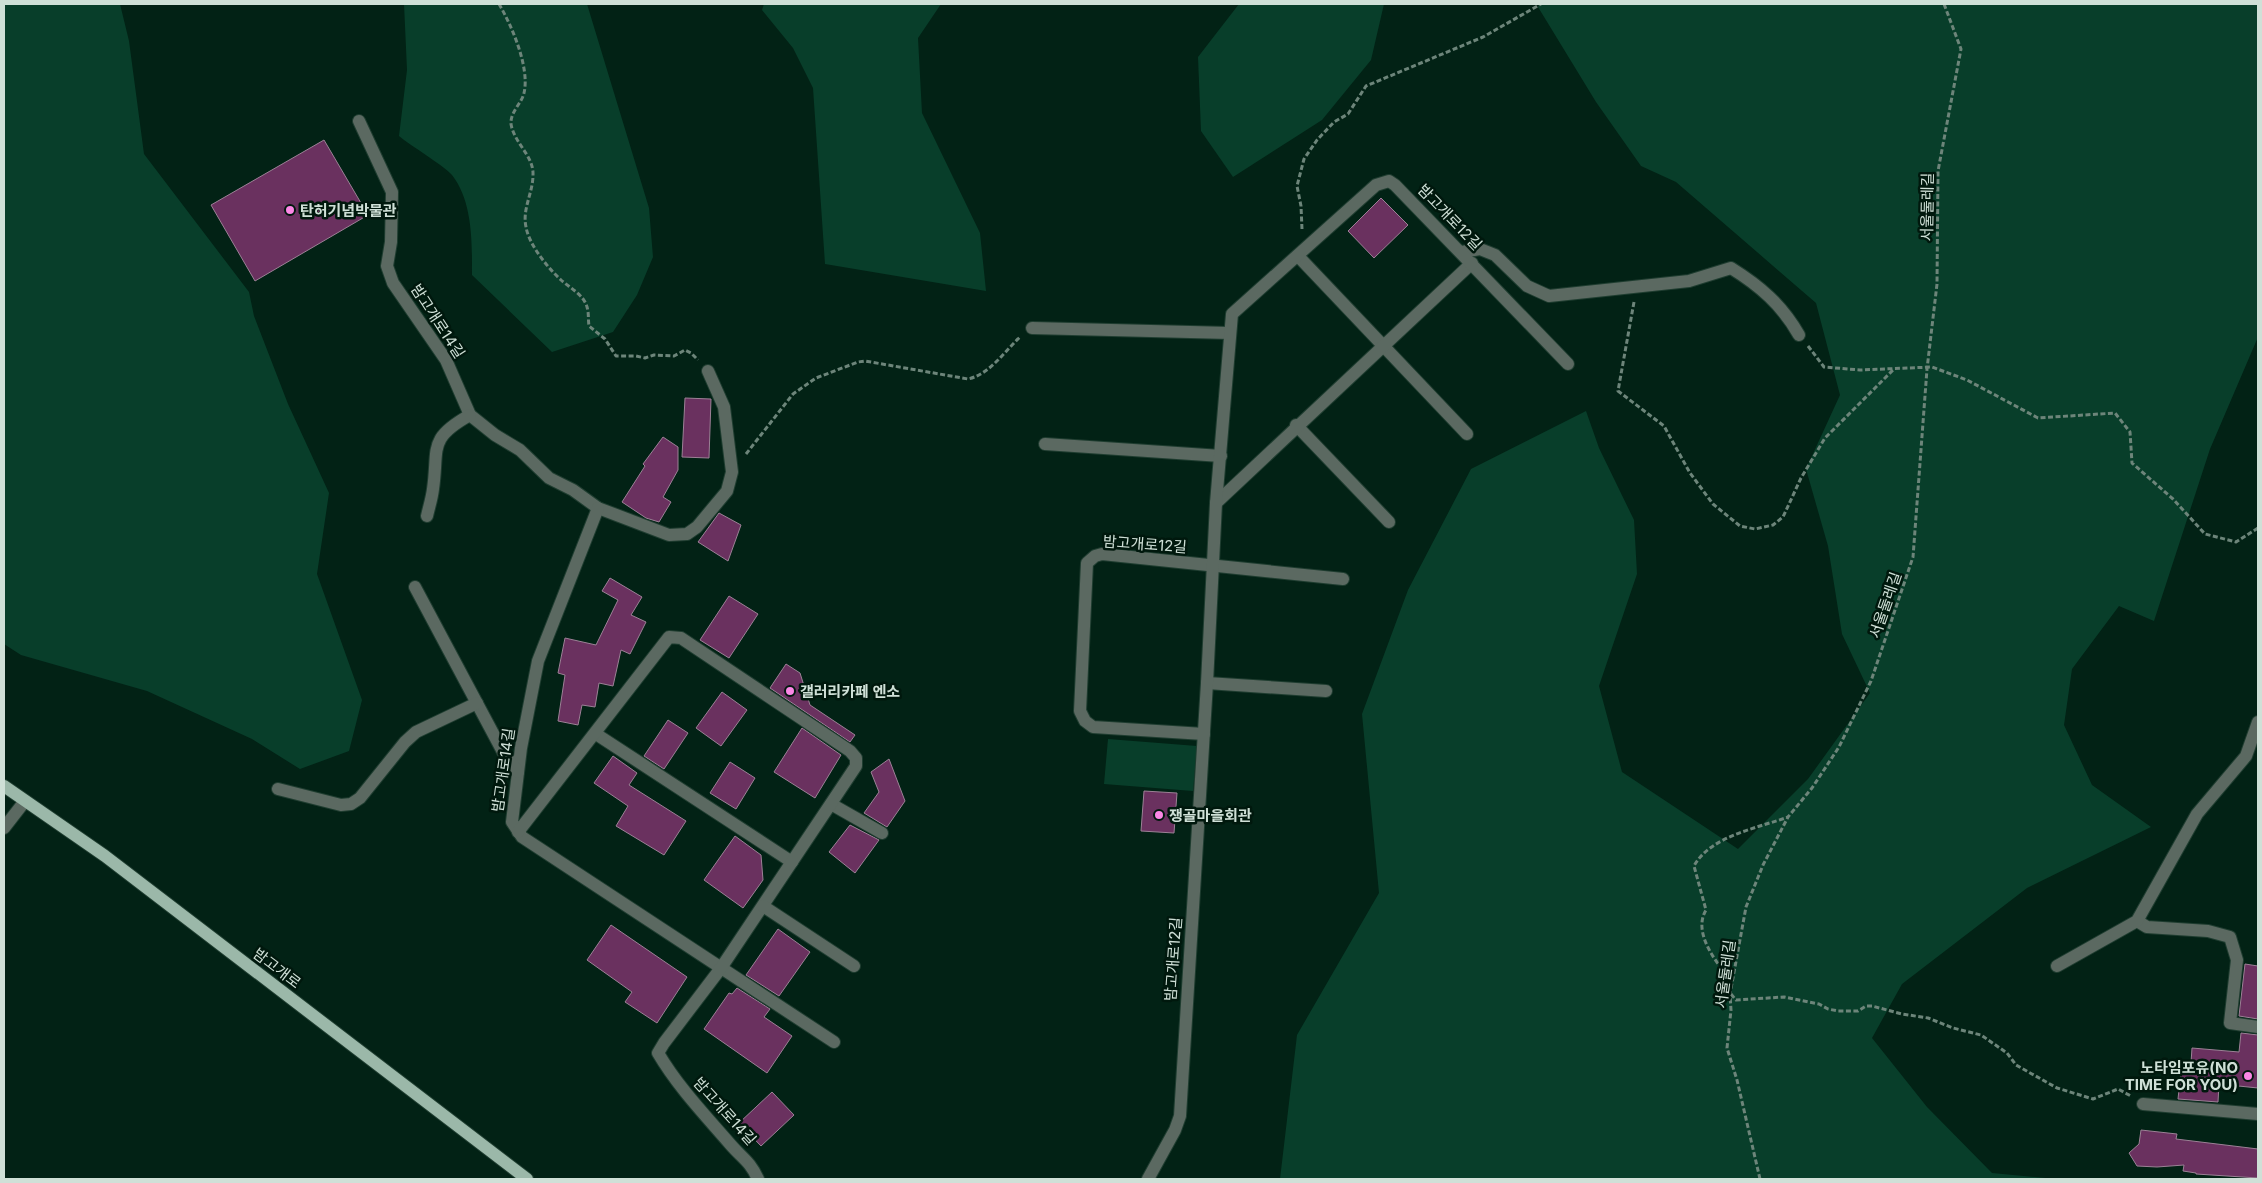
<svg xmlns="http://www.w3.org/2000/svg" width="2262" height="1183" font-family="Inter,'Noto Sans KR',sans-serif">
  <rect width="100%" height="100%" fill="#022215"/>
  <g fill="#083e2a">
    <polygon points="4,4 120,4 129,41 144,154 249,292 254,316 288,404 329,493 317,574 362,700 349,751 300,769 252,739 147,691 21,655 4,644"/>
    <path d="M 404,4 L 587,4 L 649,208 L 653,257 L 637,295 L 613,332 L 552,352 L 472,275 C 472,243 473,202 452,175 C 443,165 411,146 399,136 L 407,70 Z"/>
    <polygon points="764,4 941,4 918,38 922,113 980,233 986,291 825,264 813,88 793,48 762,10"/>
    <polygon points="1239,4 1384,4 1371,60 1322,120 1233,177 1201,131 1198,57"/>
    <polygon points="1539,4 2258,4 2258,337 2210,449 2154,621 2119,606 2072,669 2064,725 2092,785 2151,827 2027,888 1902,984 1872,1038 1927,1107 1992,1173 2057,1179 1280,1179 1297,1035 1379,893 1362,714 1408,590 1471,469 1586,411 1599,448 1634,520 1637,574 1599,686 1622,772 1738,849 1808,779 1870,693 1842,634 1828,546 1806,469 1840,395 1816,303 1676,182 1641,166 1596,102 1538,7"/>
    <polygon points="1108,739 1197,746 1193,791 1104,784"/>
  </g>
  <g fill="#6a315f" stroke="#9c8196">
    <polygon points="324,140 368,215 255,281 211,205"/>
    <polygon points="1381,198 1408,225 1374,258 1348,231"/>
    <polygon points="685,398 711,399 709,458 682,457"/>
    <polygon points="663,437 678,447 678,470 663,497 671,502 659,522 646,518 622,502 645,466 643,464"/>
    <polygon points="719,513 741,525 728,561 698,542"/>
    <polygon points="610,578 642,597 631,615 646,622 630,654 621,650 613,686 599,683 595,707 582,705 578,725 558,721 565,675 558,673 565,638 596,645 618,600 602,591"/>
    <polygon points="729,596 758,614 729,658 700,640"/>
    <polygon points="786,664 800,673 810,705 855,735 850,742 770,688"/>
    <polygon points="722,692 747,710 721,746 696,728"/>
    <polygon points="668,720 688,733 664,769 644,756"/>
    <polygon points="802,728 841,755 815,798 774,772"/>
    <polygon points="613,756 637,773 629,785 686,821 664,855 616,826 628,806 594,783"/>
    <polygon points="889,759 905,801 887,827 864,813 879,792 871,772"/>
    <polygon points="730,762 755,778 736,809 710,793"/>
    <polygon points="1144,791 1177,793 1174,833 1141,831"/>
    <polygon points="850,825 879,840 855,873 829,852"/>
    <polygon points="735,836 761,855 763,880 743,908 704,880"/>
    <polygon points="611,925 687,977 657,1023 625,1002 632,992 587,960"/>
    <polygon points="778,929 810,952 779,996 746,975"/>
    <polygon points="2245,964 2258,966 2258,1019 2239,1016"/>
    <polygon points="737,988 770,1009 764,1017 792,1036 767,1073 704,1029 729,993 732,994"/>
    <polygon points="2241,1033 2258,1035 2258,1088 2219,1084 2218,1102 2178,1099 2182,1062 2191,1063 2192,1048 2239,1052"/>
    <polygon points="772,1092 794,1115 761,1146 739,1123"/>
    <polygon points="2141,1130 2177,1134 2176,1139 2258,1149 2258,1178 2196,1174 2196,1173 2183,1171 2184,1165 2157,1167 2137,1166 2129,1153 2139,1144"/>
  </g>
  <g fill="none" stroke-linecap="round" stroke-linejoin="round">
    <g stroke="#1f3d30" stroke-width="14">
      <g id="minor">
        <polyline points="359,121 392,192 391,242 387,266 393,283 446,360 470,415 495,435 520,450 549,478 573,490 598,508 669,535 687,534 697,527 727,491 732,472 724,407 708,371"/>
        <path d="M 1462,252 L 1480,249 L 1495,255 L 1527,286 L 1549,296 L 1689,281 L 1731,268 C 1760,286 1782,305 1799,335"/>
        <polyline points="1298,256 1467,434"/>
        <polyline points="1032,328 1230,333"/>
        <polyline points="1296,425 1389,522"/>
        <polyline points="1045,444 1221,456"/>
        <polyline points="1216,503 1472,263"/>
        <polyline points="598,508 538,661 521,748 512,822 522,837 834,1042"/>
        <path d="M 427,516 C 429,507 432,498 433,489 C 439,448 427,439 470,415"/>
        <polyline points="415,587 503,752 518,772"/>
        <polyline points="1207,683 1326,691"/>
        <polyline points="596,734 792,862"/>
        <polyline points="1204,734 1093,727 1085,721 1080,711 1087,563 1095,556 1102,554 1343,579"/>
        <polyline points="278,789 341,805 351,804 360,798 405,742 416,732 477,703"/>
        <polyline points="831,804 882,833"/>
        <polyline points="4,828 25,801"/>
        <path d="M 518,832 L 669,637 L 681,638 L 850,751 L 856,758 L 856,766 L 721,968 L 664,1043 L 658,1053 C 678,1087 705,1115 730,1144 C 742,1158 750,1161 758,1179"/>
        <polyline points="763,906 854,966"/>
        <polyline points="2137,921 2147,927 2208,931 2230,937 2237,960 2230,1023 2258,1027"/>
        <polyline points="2057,966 2137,921 2197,814 2246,756 2258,722"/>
        <polyline points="2143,1104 2258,1114"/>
        <polyline points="1148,1179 1175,1130 1180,1116 1207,683 1216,503 1232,314 1376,185 1389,181 1395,185 1568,364"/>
      </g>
    </g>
    <g stroke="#1f3d30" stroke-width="14">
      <polyline id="major" points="4,786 105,856 527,1179"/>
    </g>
    <g stroke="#6d857a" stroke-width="3" stroke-dasharray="5 2.5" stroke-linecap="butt">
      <path d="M 499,4 C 512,26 530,68 524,93 C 522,103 510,112 511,124 C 514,143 534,156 533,175 C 533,193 522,209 526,227 C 529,245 548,268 561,280 C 570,288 584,295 587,307 C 589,313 588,320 589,326 L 605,339 L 616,356 L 636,356 L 645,358 L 654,355 L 674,356 L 685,350 L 691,353 L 698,360"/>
      <polyline points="1302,229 1301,206 1297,186 1304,159 1317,140 1334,122 1348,114 1366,86 1483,37 1541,4"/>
      <polyline points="1634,302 1618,391 1664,426 1690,473 1713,504 1740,526 1755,529 1773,525 1783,517 1801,478 1825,438 1894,369"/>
      <polyline points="1808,346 1824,367 1860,370 1932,367 1967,380 2038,418 2115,413 2130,432 2132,463 2173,499 2205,534 2236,542 2258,528"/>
      <path d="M 746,454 L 793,394 L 816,378 L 858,362 L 865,361 L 968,379 C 990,374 1004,352 1020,337"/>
      <path d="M 1732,981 C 1717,964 1692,933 1706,910 L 1694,866 C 1710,836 1758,828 1788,817"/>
      <polyline points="1731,994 1736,1000 1784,997 1819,1004 1828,1009 1838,1011 1858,1011 1866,1006 1872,1006 1902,1014 1928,1018 1953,1028 1981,1035 2007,1053 2016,1065 2057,1088 2093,1099 2118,1089 2131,1096"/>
      <polyline points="1760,1179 1737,1080 1727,1048 1731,1010 1730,994 1746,907 1763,865 1788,817 1812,788 1839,747 1871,681 1913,557 1927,369 1937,284 1938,171 1961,49 1944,4"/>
    </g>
    <use href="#minor" stroke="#5b6961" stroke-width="12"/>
    <use href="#major" stroke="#9bb8a9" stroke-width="12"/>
  </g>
  <g fill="#fb87e5" stroke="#00180d" stroke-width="2">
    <circle cx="290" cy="210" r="5"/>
    <circle cx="790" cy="691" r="5"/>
    <circle cx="1159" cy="815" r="5"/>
    <circle cx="2248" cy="1076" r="5"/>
  </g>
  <g text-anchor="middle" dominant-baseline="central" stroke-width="5" stroke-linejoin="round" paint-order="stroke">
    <g font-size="15" fill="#cfe0d7" stroke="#00180d">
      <text transform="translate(1927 207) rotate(-89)">서울둘레길</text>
      <text transform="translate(1450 217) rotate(46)">밤고개로12길</text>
      <text transform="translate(438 321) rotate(57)">밤고개로14길</text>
      <text transform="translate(1145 544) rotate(4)">밤고개로12길</text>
      <text transform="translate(1885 605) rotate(-71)">서울둘레길</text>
      <text transform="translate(503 770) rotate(-82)">밤고개로14길</text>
      <text transform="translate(1173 959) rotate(-86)">밤고개로12길</text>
      <text transform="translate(277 968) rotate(37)">밤고개로</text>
      <text transform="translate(1725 974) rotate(-82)">서울둘레길</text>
      <text transform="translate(725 1111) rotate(48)">밤고개로14길</text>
    </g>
    <g font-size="15" font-weight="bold" fill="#cfe0d7" stroke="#00180d" text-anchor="start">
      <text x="300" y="210">탄허기념박물관</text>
      <text x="800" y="691">갤러리카페 엔소</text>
      <text x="1169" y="815">쟁골마을회관</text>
      <text x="2238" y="1067" text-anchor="end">노타임포유(NO<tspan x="2238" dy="17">TIME FOR YOU)</tspan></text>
    </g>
  </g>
  <rect width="2262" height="1183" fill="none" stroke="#cfe0d7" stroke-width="10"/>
</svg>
